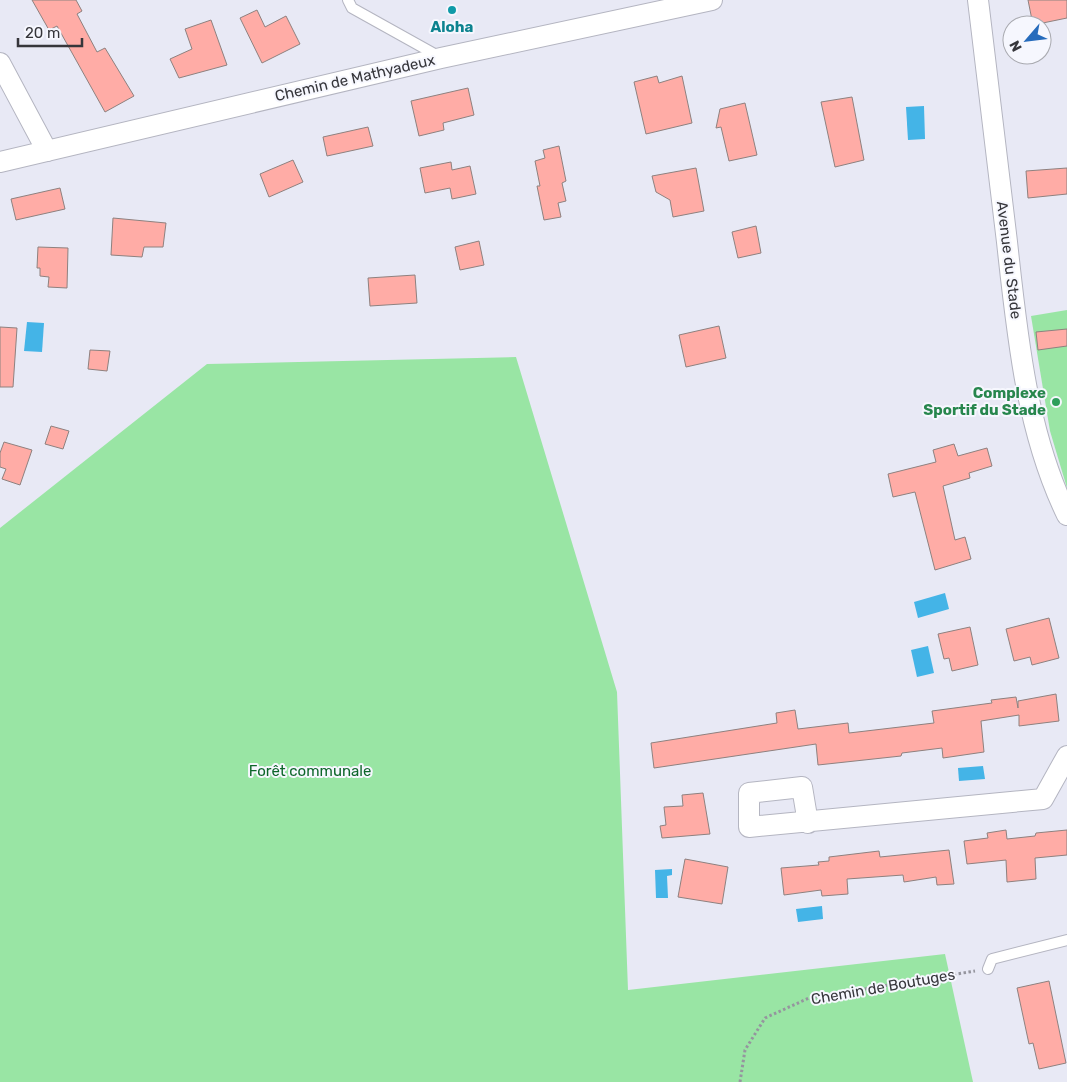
<svg xmlns="http://www.w3.org/2000/svg" width="1067" height="1082" font-family="Rubik,sans-serif">
  <rect width="100%" height="100%" fill="#e8e9f5"/>
  <g fill="#99e5a4">
    <polygon points="1067,310 1067,488 1050,431 1031,316"/>
    <polygon points="516,357 617,692 628,990 945,954 973,1082 0,1082 0,528 207,364"/>
  </g>
  <g fill="#44b4e7">
    <polygon points="924,106 925,139 908,140 906,107"/>
    <polygon points="27,322 44,323 42,352 24,351"/>
    <polygon points="945,593 949,609 918,618 914,602"/>
    <polygon points="928,646 934,673 917,677 911,650"/>
    <polygon points="983,766 985,779 959,781 958,768"/>
    <polygon points="672,869 672,875 667,876 668,898 656,898 655,870"/>
    <polygon points="822,906 823,919 798,922 796,909"/>
  </g>
  <g fill="#ffaca6" stroke="#8e817f">
    <polygon points="32,0 76,0 82,11 77,14 97,52 105,48 134,96 105,112 57,26 49,30"/>
    <polygon points="1028,0 1067,0 1067,18 1033,25"/>
    <polygon points="257,10 265,27 286,16 300,44 262,63 240,18"/>
    <polygon points="211,20 227,65 179,78 170,59 192,49 185,29"/>
    <polygon points="1012,55 1029,55 1029,57 1013,59"/>
    <polygon points="657,76 659,83 682,76 692,123 646,134 634,82"/>
    <polygon points="468,88 474,115 443,123 444,130 419,136 411,101"/>
    <polygon points="852,97 864,160 835,167 821,102"/>
    <polygon points="745,103 757,155 729,161 721,127 716,128 720,109"/>
    <polygon points="368,127 373,146 327,156 323,137"/>
    <polygon points="559,146 566,181 562,183 566,201 558,203 561,217 544,220 537,186 540,186 535,161 545,158 543,150"/>
    <polygon points="293,160 303,182 269,197 260,174"/>
    <polygon points="451,162 452,170 470,166 476,194 452,199 450,188 425,193 420,168"/>
    <polygon points="696,168 704,211 673,217 670,200 656,192 652,176"/>
    <polygon points="1067,168 1067,194 1028,198 1026,171"/>
    <polygon points="60,188 65,209 16,220 11,199"/>
    <polygon points="113,218 166,223 163,247 144,247 142,257 111,255"/>
    <polygon points="756,226 761,253 738,258 732,232"/>
    <polygon points="479,241 484,265 460,270 455,247"/>
    <polygon points="38,247 68,248 67,288 48,287 49,277 40,276 40,268 37,268"/>
    <polygon points="415,275 417,303 370,306 368,278"/>
    <polygon points="719,326 726,358 686,367 679,335"/>
    <polygon points="0,327 17,328 13,387 0,387"/>
    <polygon points="1067,329 1067,346 1038,350 1036,332"/>
    <polygon points="90,350 110,351 107,371 88,369"/>
    <polygon points="51,426 69,431 63,449 45,444"/>
    <polygon points="4,442 32,450 20,485 2,479 6,469 0,467 0,453"/>
    <polygon points="954,444 958,456 987,448 992,466 969,473 970,478 943,486 955,540 965,537 971,559 935,570 915,492 893,497 888,474 936,462 933,450"/>
    <polygon points="1049,618 1059,658 1032,665 1030,657 1014,661 1006,629"/>
    <polygon points="970,627 978,665 952,671 949,658 944,659 938,634"/>
    <polygon points="1056,694 1059,721 1019,726 1019,715 981,721 984,752 943,758 942,748 902,753 901,756 818,765 816,744 654,768 651,743 777,723 776,713 795,710 798,729 848,723 849,733 934,723 932,711 992,703 991,700 1016,697 1018,708 1018,701"/>
    <polygon points="703,793 710,834 662,838 660,826 666,825 664,807 683,806 682,795"/>
    <polygon points="1006,830 1007,839 1035,836 1036,833 1067,830 1067,855 1035,858 1036,879 1007,882 1006,860 967,864 964,841 988,838 987,833"/>
    <polygon points="949,850 954,884 937,885 936,877 904,882 903,875 847,879 848,894 822,896 821,890 784,895 781,868 819,865 818,862 829,861 829,857 879,851 880,857"/>
    <polygon points="685,859 728,867 722,904 678,897"/>
    <polygon points="1049,981 1066,1063 1039,1069 1033,1043 1029,1044 1017,988"/>
  </g>
  <g fill="none" stroke-linecap="round" stroke-linejoin="round">
    <g stroke="#b4b5c1" stroke-width="12">
      <g id="lane">
        <polyline points="348,0 352,8 440,57"/>
        <polyline points="988,969 992,959 1067,940"/>
      </g>
    </g>
    <g stroke="#b4b5c1" stroke-width="22">
      <g id="street">
        <path d="M 978,0 C 988,81 997,161 1007,242 C 1017,333 1026,431 1067,515"/>
        <polyline points="0,63 47,151"/>
        <polyline points="0,162 441,58 712,0"/>
        <polyline points="808,823 802,787 749,793 749,827 1043,799 1067,756"/>
      </g>
    </g>
    <polyline stroke="#95959e" stroke-width="3" stroke-dasharray="2.5 2.5" stroke-linecap="butt" points="740,1082 745,1050 765,1018 809,998 975,971"/>
    <use href="#lane" stroke="#fff" stroke-width="10"/>
    <use href="#street" stroke="#fff" stroke-width="20"/>
  </g>
  <circle fill="#0f9aa8" stroke="#f6f7fe" stroke-width="2" cx="452" cy="10" r="5"/>
  <circle fill="#2e9e5b" stroke="#f6f7fe" stroke-width="2" cx="1056" cy="402" r="5"/>
  <g text-anchor="middle" dominant-baseline="central" stroke-width="4" stroke-linejoin="round" paint-order="stroke">
    <g font-size="15" font-weight="bold" fill="#0d838f" stroke="#f6f7fe">
      <text x="452" y="27">Aloha</text>
    </g>
    <g font-size="15" fill="#36363b" stroke="#f6f7fe">
      <text transform="translate(355 78) rotate(-13)">Chemin de Mathyadeux</text>
      <text transform="translate(1009 260) rotate(83)">Avenue du Stade</text>
      <text transform="translate(883 987) rotate(-10)">Chemin de Boutuges</text>
    </g>
    <g font-size="15" font-weight="bold" fill="#27864d" stroke="#f6f7fe" text-anchor="end">
      <text x="1046" y="393">Complexe<tspan x="1046" dy="17">Sportif du Stade</tspan></text>
    </g>
    <g font-size="15" fill="#0d662a" stroke="#f6f7fe">
      <text x="310" y="771">Forêt communale</text>
    </g>
  </g>
  <g transform="translate(1027 40) rotate(242)"><circle r="24" fill="#f6f7fe" stroke="#a9aab0"/>
  <path d="M0-4L9 19L0 12L-9 19Z" fill="#266bbc"/>
  <text y="-8" font-size="14" font-weight="bold" text-anchor="middle" fill="#36363b">N</text>
  </g>
  <path d="M18 38v8h64v-8" fill="none" stroke="#36363b" stroke-width="2.5"/>
  <text x="25" y="38" font-size="15" fill="#36363b" stroke="#f6f7fe" stroke-width="4" paint-order="stroke">20 m</text>
</svg>
